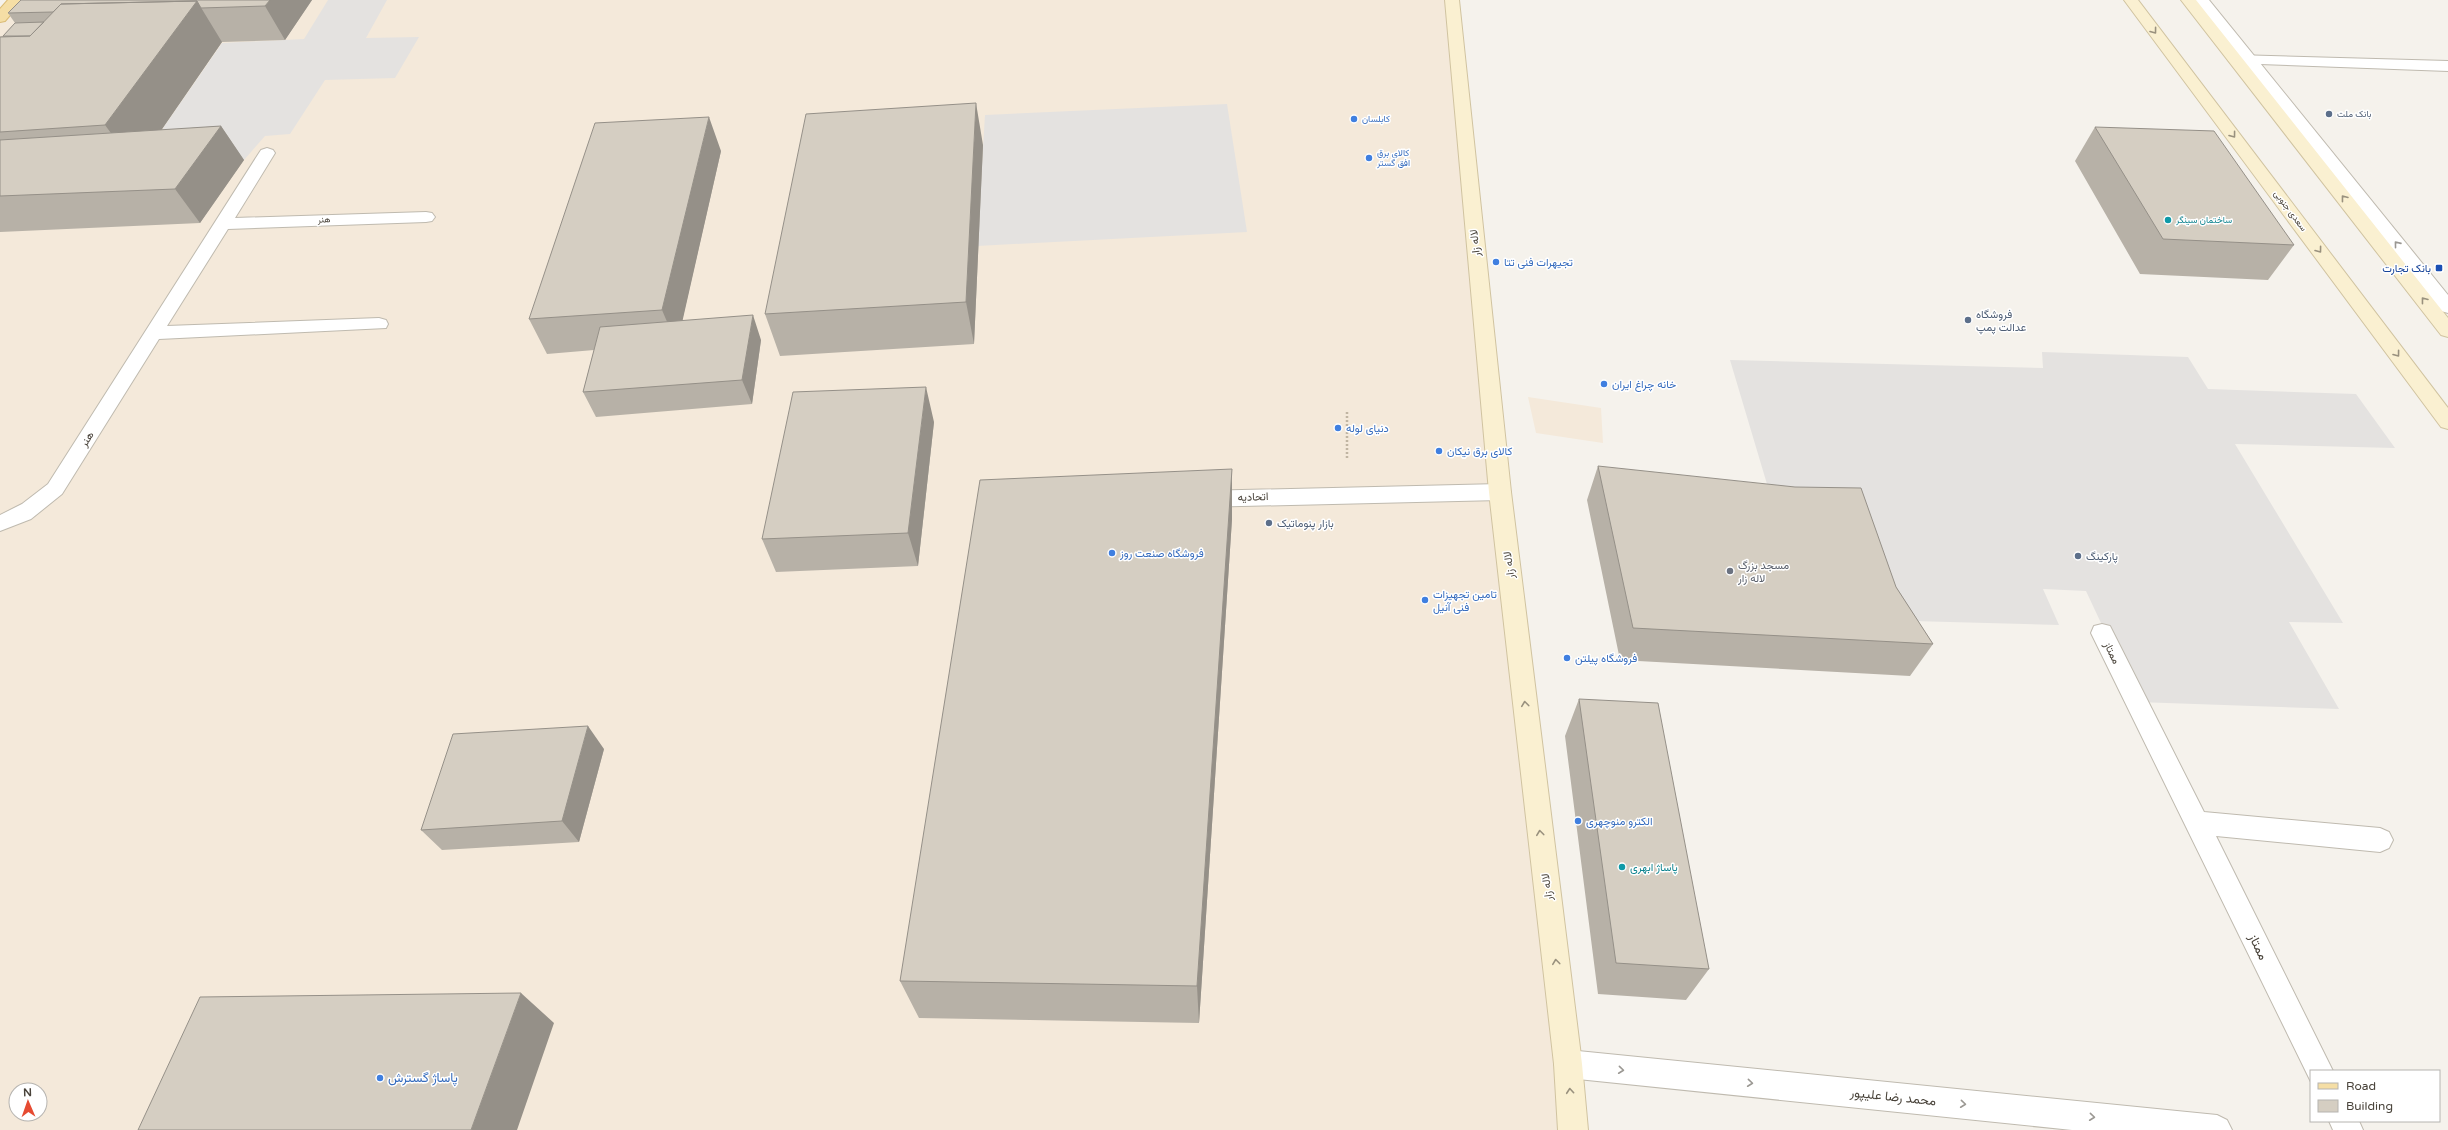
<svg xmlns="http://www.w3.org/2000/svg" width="2448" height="1130" font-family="'Varela Round',Vazirmatn,sans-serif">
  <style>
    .commercial { fill: #f4e9da; fill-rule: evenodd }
    .parking { fill: #e4e2e0 }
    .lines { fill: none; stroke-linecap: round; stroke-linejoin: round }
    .service-casing { stroke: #bfbaaf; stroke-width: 2 }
    .minor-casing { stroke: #bfbaaf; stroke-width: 2 }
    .secondary-casing { stroke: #d0c3a0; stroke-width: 2 }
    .primary-casing { stroke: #dabb75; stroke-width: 2 }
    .path { stroke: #c0b5a2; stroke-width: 2.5; stroke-dasharray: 2 2; stroke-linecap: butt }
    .service { fill: #fff; fill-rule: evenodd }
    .minor { fill: #fff; fill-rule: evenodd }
    .secondary { fill: #faf0d1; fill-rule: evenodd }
    .primary { fill: #f5dea5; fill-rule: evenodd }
    .wall { fill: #b7b1a7 }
    .shaded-wall { fill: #959088 }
    .building { fill: #d5cec2; stroke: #959088 }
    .oneway { stroke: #99917e }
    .oneway2 { stroke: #9b9893 }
    .service-dot { fill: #5c6f8a; stroke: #fff; stroke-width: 1.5 }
    .shop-dot { fill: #3f7fe0; stroke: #fff; stroke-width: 1.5 }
    .culture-dot { fill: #0f9aa8; stroke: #fff; stroke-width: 1.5 }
    .transit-dot { fill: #1a4fb4; stroke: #fff; stroke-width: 1.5 }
    .worship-dot { fill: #6b7280; stroke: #fff; stroke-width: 1.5 }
    .labels { text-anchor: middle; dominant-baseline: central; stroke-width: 3; stroke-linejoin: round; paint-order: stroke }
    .far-service-label { font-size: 9px; fill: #4e5e75; stroke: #fff; text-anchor: start }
    .far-shop-label { font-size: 9px; fill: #366cbe; stroke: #fff; text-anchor: start }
    .far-street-label { font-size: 9px; fill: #49433a; stroke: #fff }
    .far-culture-label { font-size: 9px; fill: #0d838f; stroke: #fff; text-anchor: start }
    .street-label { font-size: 11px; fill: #49433a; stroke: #fff }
    .shop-label { font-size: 11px; fill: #366cbe; stroke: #fff; text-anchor: start }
    .transit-label { font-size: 11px; fill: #164399; stroke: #fff; text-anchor: end }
    .service-label { font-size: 11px; fill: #4e5e75; stroke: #fff; text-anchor: start }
    .worship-label { font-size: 11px; fill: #5b616d; stroke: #fff; text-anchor: start }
    .culture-label { font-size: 11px; fill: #0d838f; stroke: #fff; text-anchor: start }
    .near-street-label { font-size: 13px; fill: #49433a; stroke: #fff }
    .near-shop-label { font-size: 13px; fill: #366cbe; stroke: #fff; text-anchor: start }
  </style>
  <rect width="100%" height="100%" fill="#f5f2ec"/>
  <!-- commercial -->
  <path class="commercial" d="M16,0H1452L1562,1130H0V18ZM16,1090H40V1114H16Z
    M1528,397L1601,408L1603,443L1536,433Z"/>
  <!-- parking -->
  <path class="parking" d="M328,0H387L366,38L419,37L395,78L325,80L290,134L265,136L244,160L136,167L222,43L304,39Z
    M1227,104L1247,232L977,246L985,115Z
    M2042,352L2188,357L2208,389L2356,394L2395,448L2235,444L2343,623L2289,622L2339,709L2138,702L2086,591L2043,589L2059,625L1875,620L1778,521L1730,360L2043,368Z"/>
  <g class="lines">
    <defs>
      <path id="service" d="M2194,0H2209L2448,295V313L2441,311Z"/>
      <path id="minor" d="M2236,55L2448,61V71L2231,63L2228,60Z
        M267,148L273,150L275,153L235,218L426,212L432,213L435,217L432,221L426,222L228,229L167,326L379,318L386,320L388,324L386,328L159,339L62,494L31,519L0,531V515L22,504L48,484L259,153L261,150Z
        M1500,484L1507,486L1511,492L1507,498L1500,500L1201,507L1194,505L1190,499L1194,493L1201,491Z
        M2102,624L2110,626L2204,812L2380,828L2389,832L2393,840L2389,848L2380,852L2216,836L2333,1071H2311V1082L2091,633L2094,626Z
        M1568,1050L2217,1115L2227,1120L2232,1130H2072L1568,1078L1558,1074L1554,1064L1558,1054Z
        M2329,1121H2359L2363,1130H2333Z"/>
      <path id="secondary" d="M1445,0H1459L1511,492L1582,1064L1588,1130H1558L1554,1064L1489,492Z
        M2124,0H2138L2448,408V429L2441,427Z
        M2181,0H2196L2448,318V337L2441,335Z"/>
      <path id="primary" d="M8,0H23L5,21L0,22V9Z"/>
    </defs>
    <!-- service casing -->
    <use href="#service" class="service-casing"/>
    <!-- minor casing -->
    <use href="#minor" class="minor-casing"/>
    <!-- secondary casing -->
    <use href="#secondary" class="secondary-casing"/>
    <!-- primary casing -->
    <use href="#primary" class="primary-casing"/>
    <!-- path -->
    <path class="path" d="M1347,412V458"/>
    <!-- service -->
    <use href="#service" class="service"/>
    <!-- minor -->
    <use href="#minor" class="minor"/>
    <!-- secondary -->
    <use href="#secondary" class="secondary"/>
    <!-- primary -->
    <use href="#primary" class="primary"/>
  </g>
  <!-- wall -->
  <path class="wall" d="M21,0H312L285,40L222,42L161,130L221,126L244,160L200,223L0,232V37L3,36L15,23L8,13Z
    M2095,127L2294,245L2268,280L2140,274L2075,161Z
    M983,145L974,344L780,356L765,314Z
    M721,151L682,321L761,340L752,404L596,417L583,392L594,350L547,354L529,319Z
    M934,422L918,566L776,572L762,539Z
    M1598,466L1896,587L1933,644L1910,676L1620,660L1587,500Z
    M1232,469V519L1199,1023L919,1018L900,981Z
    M1579,699L1709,969L1686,1000L1598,994L1565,736Z
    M604,749L579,842L442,850L421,830Z"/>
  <!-- shaded-wall -->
  <path class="shaded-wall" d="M270,0H312L285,40L265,6Z
    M197,1L222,42L136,167L105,125Z
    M976,103L983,145L974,344L966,302Z
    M709,117L721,151L677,345L662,310Z
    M221,126L244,160L200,223L175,189Z
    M753,315L761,340L752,404L742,380Z
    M926,387L934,422L918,566L908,533Z
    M1232,469V519L1199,1023L1197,986Z
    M588,726L604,749L579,842L562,821Z
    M521,993L554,1023L517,1130H471Z"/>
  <!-- building -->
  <path class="building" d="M21,0H270L265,6L201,8L197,1L61,4L53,12L8,13Z
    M197,1L105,125L0,132V37L30,36L61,4Z
    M44,22L30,36H3L15,23Z
    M976,103L966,302L765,314L806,114Z
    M709,117L662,310L529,319L595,123Z
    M221,126L175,189L0,196V140Z
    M2095,127L2214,131L2294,245L2163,239Z
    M753,315L742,380L583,392L600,327Z
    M926,387L908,533L762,539L793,392Z
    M1598,466L1795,487L1861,488L1896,587L1933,644L1633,628Z
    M1232,469L1197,986L900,981L980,480Z
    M1579,699L1658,703L1709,969L1616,963Z
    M588,726L562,821L421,830L453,734Z
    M521,993L471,1130H138L200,997Z"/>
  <!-- one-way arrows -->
  <defs><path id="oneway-chevron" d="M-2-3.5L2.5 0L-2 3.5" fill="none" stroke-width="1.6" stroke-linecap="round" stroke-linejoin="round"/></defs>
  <g class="oneway">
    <use href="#oneway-chevron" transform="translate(2154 31) rotate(53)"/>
    <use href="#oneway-chevron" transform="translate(2233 135) rotate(53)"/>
    <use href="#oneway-chevron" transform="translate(2344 198) rotate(-128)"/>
    <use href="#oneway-chevron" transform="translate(2319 250) rotate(53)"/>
    <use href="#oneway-chevron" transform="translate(2424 300) rotate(-128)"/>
    <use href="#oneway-chevron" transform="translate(2397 354) rotate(53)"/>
    <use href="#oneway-chevron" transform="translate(1525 704) rotate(-97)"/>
    <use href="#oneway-chevron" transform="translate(1540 833) rotate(-97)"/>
    <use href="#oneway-chevron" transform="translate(1556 962) rotate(-97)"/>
    <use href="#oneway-chevron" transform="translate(1570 1091) rotate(-95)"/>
  </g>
  <g class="oneway2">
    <use href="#oneway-chevron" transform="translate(2397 244) rotate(-129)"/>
    <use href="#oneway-chevron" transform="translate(1621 1070) rotate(6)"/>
    <use href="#oneway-chevron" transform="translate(1750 1083) rotate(6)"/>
    <use href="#oneway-chevron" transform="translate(1963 1104) rotate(6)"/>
    <use href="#oneway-chevron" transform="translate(2092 1117) rotate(6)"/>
  </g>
  <!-- markers -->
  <g class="service-dot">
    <circle cx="2329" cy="114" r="4"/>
    <circle cx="1968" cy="320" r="4"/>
    <circle cx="1269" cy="523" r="4"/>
    <circle cx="2078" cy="556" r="4"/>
  </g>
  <g class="shop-dot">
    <circle cx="1354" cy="119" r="4"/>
    <circle cx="1369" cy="158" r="4"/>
    <circle cx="1496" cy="262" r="4"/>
    <circle cx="1604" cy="384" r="4"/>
    <circle cx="1338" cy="428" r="4"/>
    <circle cx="1439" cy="451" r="4"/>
    <circle cx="1112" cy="553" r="4"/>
    <circle cx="1425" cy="600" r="4"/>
    <circle cx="1567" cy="658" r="4"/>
    <circle cx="1578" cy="821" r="4"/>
    <circle cx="380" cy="1078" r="4"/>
  </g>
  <g class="culture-dot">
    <circle cx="2168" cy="220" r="4"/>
    <circle cx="1622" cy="867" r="4"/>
  </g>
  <rect class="transit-dot" x="2435" y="264" width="8" height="8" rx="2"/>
  <circle class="worship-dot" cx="1730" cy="571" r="4"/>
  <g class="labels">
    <!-- far-service labels -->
    <g class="far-service-label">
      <text x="2337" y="114">بانک ملت</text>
    </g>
    <!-- far-shop labels -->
    <g class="far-shop-label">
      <text x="1362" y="119">کابلسان</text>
      <text x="1377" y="153">کالای برق<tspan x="1377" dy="10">افق گستر</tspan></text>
    </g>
    <!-- far-street labels -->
    <g class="far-street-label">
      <text transform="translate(2290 211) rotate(53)">سعدی جنوبی</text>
      <text transform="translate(324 220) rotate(-2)">هنر</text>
    </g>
    <!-- far-culture labels -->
    <g class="far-culture-label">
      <text x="2176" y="220">ساختمان سینگر</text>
    </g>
    <!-- street labels -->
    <g class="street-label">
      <text transform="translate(1475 243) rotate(-96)">لاله زار</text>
      <text transform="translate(87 439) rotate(-57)">هنر</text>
      <text transform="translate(1253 497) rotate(-2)">اتحادیه</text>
      <text transform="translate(1509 565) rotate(-97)">لاله زار</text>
      <text transform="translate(2112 653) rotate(64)">ممتاز</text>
      <text transform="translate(1547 887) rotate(-97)">لاله زار</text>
    </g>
    <!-- shop labels -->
    <g class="shop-label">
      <text x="1504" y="262">تجیهرات فنی تتا</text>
      <text x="1612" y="384">خانه چراغ ایران</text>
      <text x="1346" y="428">دنیای لوله</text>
      <text x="1447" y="451">کالای برق نیکان</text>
      <text x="1120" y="553">فروشگاه صنعت روز</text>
      <text x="1433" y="594">تامین تجهیزات<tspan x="1433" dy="13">فنی آنیل</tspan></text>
      <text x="1575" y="658">فروشگاه پیلتن</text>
      <text x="1586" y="821">الکترو منوچهری</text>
    </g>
    <!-- transit labels -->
    <g class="transit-label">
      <text x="2431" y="268">بانک تجارت</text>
    </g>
    <!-- service labels -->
    <g class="service-label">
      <text x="1976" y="314">فروشگاه<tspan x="1976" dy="13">عدالت پمپ</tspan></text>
      <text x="1277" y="523">بازار پنوماتیک</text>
      <text x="2086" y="556">پارکینگ</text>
    </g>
    <!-- worship labels -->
    <g class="worship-label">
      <text x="1738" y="565">مسجد بزرگ<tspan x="1738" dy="13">لاله زار</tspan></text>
    </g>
    <!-- culture labels -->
    <g class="culture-label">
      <text x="1630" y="867">پاساژ ابهری</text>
    </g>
    <!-- near-street labels -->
    <g class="near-street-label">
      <text transform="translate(2258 947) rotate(64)">ممتاز</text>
      <text transform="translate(1893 1097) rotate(6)">محمد رضا علیپور</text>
    </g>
    <!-- near-shop labels -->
    <g class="near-shop-label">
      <text x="388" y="1078">پاساژ گسترش</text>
    </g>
  </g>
  <!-- legend -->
  <rect x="2310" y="1070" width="130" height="52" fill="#ffffff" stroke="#b6b4b0"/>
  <rect x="2318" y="1083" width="20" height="6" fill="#f5dea5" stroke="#b6b4b0"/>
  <text x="2346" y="1090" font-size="12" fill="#49433a">Road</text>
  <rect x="2318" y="1100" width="20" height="12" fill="#d5cec2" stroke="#b6b4b0"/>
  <text x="2346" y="1110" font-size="12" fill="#49433a">Building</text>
  <!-- north arrow -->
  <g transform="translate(28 1102) rotate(358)"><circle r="19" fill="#ffffff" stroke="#b6b4b0"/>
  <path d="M0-3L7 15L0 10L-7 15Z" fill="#e64b32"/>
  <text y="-6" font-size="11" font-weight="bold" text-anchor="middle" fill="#49433a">N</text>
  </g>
</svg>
